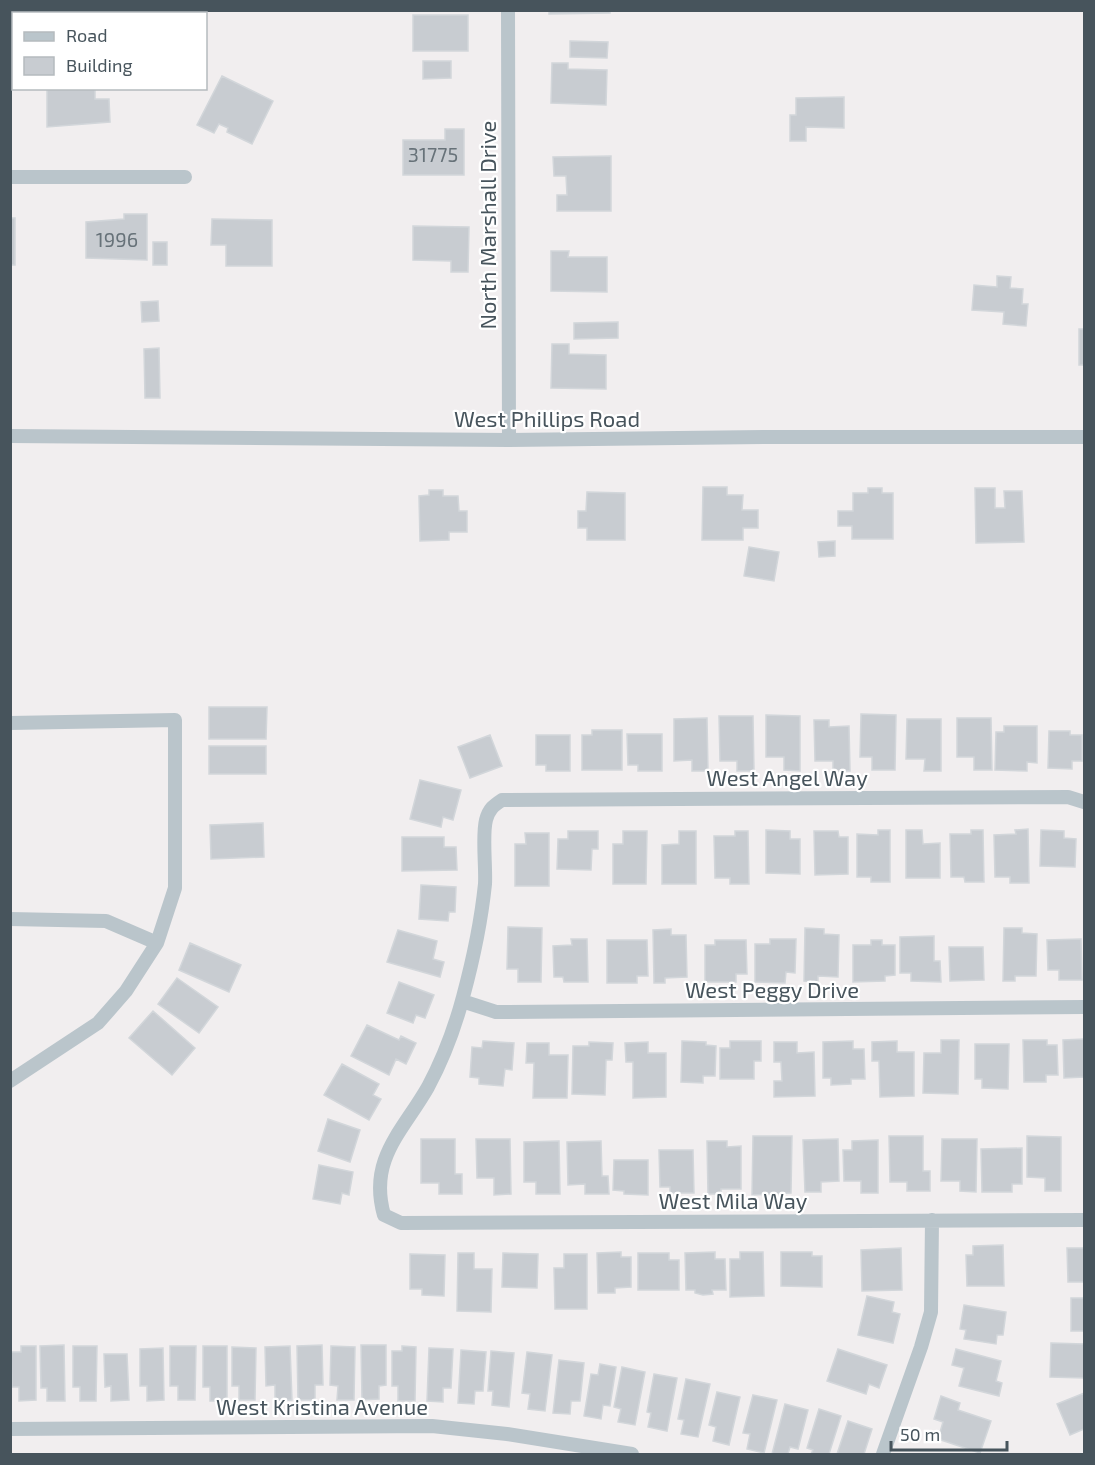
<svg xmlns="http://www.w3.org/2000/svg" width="1095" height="1465" font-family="'Exo 2',sans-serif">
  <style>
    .building { fill: #c8ccd1; stroke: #d2d6da; stroke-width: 1.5 }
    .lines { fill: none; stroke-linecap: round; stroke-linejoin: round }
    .street { stroke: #bac5cb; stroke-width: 14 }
    .labels { text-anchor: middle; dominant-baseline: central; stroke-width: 4.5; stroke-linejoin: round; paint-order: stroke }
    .number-label { font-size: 20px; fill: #677279 }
    .street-label { font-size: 22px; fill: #47545c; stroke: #fff }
  </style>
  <rect width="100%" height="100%" fill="#f1eeef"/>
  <!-- building -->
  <path class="building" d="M66,10H134V14H66Z
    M549,10H610V13L549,14Z
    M413,15H468V51H413Z
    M570,41L608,42L607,58L570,57Z
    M423,61H451V78L423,79Z
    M552,63H568V69L607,70L606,105L551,103Z
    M222,76L273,101L252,144L227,132L228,128L219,124L214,133L197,125Z
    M47,88H95V99H109L110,122L47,127Z
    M844,97V128L806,127V141H790V115H796V98Z
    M445,129H464V175H403V140H445Z
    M611,156V211H557V195H567L566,176H554L553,157Z
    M124,214H147V260L86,258V222L124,219Z
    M10,218H15V265H10Z
    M212,219L272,220V266H226V245H211Z
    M413,226L469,227L468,272H451V261L413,260Z
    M153,242H167V265H153Z
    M551,251H569L568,257H607V292L551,291Z
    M997,276L1011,277L1010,288L1023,289L1022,304H1028L1026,326L1003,324L1004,312L972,310L974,285L997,287Z
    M158,301L159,321L142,322L141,302Z
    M618,322V338L574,339V323Z
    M1079,329H1084V365H1079Z
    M552,344H569V354L606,355V389L551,388Z
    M159,348L160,398H145L144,349Z
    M703,487H727V495H743L742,510H758V528H743V540H702Z
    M868,488H882V493H893V539H852V526H838V511H853V493H868Z
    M975,488H995V508H1005L1004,491H1022L1024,542L976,543Z
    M429,490H443V496H458L459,511H467V532H449V540L420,541L419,496L429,495Z
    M587,492L625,493V540H587V528H578V511H586Z
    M835,541V556L819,557L818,542Z
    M749,547L779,552L774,581L744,576Z
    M209,707H267L266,739H209Z
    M861,714L896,715L895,770H872V757H860Z
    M766,715L800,716V771L784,770V757H766Z
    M719,716H753L754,771H737V761H720Z
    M707,718L708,771H692V760L674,761V719Z
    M957,718H991L992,770H974V757H957Z
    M907,719H941V771H924L925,759H906Z
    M814,720H829V727L849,726L850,771H833V761H815Z
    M1004,726H1037V763L1027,762V771L995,770L996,732H1004Z
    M592,730H622V770H582V735H592Z
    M1049,731H1070V735H1082V761H1072V769L1048,768Z
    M627,734H662V771H638V765H628Z
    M490,735L502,766L470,778L458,747Z
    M536,735H570V771H546V765H536Z
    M209,746H266V774H209Z
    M420,780L461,790L453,820L443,817L441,827L410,819Z
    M263,823L264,857L211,859L210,825Z
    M1028,829L1029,883H1010V877H995L994,835L1016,834L1015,830Z
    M766,830L790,831V839H800V874L766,873Z
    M878,830H890V882H871V877H857V834L878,835Z
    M906,830H922L923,844L940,843V878H906Z
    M971,830H983L984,882H965L964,877H951L950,834H971Z
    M1041,830L1064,831V838L1076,839L1075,867L1040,866Z
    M568,831H598V849H592L591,870L557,869L558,839H568Z
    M623,831H647L646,884H613V844H623Z
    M679,831H696V884H662V845L679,844Z
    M735,831H748L749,884H730V878H715L714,836H735Z
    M814,831H838L839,837H848V874L815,875Z
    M525,833H549V886H515V844H526Z
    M402,837H444V847H456L457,870L402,871Z
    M421,885L456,887L455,912H449L448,921L419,919Z
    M508,927L542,928L541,982H518V969H507Z
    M805,928L824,929V934L839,935L838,977L818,976V982L804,981Z
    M1004,928H1022V933L1037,934L1036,976H1015V981H1003Z
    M671,929V935H686L687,977L665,978V983H654L653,930Z
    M398,930L437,941L433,959L444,962L440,977L387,962Z
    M934,936V961H940L941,982L911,981V973H900V937Z
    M571,939H587L588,982H564L563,977H554L553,946L572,945Z
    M770,939H796L795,973L786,972L785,983L755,982V944H770Z
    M1081,939L1082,980H1059V970H1048L1047,940Z
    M607,940H647L648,976H637V983H607Z
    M715,940H746L747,974H736V982H705V945H715Z
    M871,940H882V945H895V975L885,976V981L853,982V945H871Z
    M190,943L241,965L229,992L179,970Z
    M949,947H983L984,980L950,981Z
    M177,978L218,1007L199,1033L158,1004Z
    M399,982L434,995L425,1018L416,1015L413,1023L387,1013Z
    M153,1011L195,1048L172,1075L129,1038Z
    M367,1025L399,1040L401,1036L416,1043L406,1064L396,1059L389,1075L351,1056Z
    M1084,1039V1077L1064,1078L1063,1040Z
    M941,1040H959L958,1094L923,1093L924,1053H941Z
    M1023,1040H1047V1045H1057L1058,1075H1046V1082H1024Z
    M483,1041L514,1043L512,1070L505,1069L503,1086L479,1084V1078L470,1077L472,1047L482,1048Z
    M682,1041L706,1042V1045L716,1046L715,1076H703V1083L681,1082Z
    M730,1041H761V1061H754V1079H720V1048H730Z
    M853,1041V1049H864L865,1079H851V1084L831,1085V1078H823V1042Z
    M897,1041V1052H914V1096L880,1097L879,1061H872V1042Z
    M589,1042L613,1043L612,1060H606L605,1095L572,1094L573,1046H589Z
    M648,1042V1053H666V1097L633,1098V1062H626L625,1043Z
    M774,1042H797V1053L814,1052L815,1096L774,1097V1081H782L781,1062H774Z
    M527,1043H549V1055H568L567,1098H533L534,1063H526Z
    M975,1044H1009L1008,1089L982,1088V1079H975Z
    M342,1064L379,1084L373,1095L381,1099L369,1120L324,1095Z
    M328,1119L360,1130L350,1162L318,1151Z
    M753,1136H792L791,1193L752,1195Z
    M889,1136H923V1171H930V1191H907V1182H890Z
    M1027,1136L1061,1137V1191H1045V1178L1027,1177Z
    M421,1139H455V1174H462V1194H439V1183H421Z
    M476,1139H510L511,1194L494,1195V1178H477Z
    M838,1139L839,1181L821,1182V1192H805L803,1140Z
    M942,1139H977L976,1192L960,1191V1181H941Z
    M878,1140V1193H861V1181H844L843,1150H852V1141Z
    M559,1141L560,1194H536V1182H524V1142Z
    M601,1141L602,1176H608L609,1194H585V1184L568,1185L567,1142Z
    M707,1141H727V1147L741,1146V1189H721V1194H708Z
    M1022,1148V1184H1012V1192H982L981,1149Z
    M659,1150H693L694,1193H670V1187H660Z
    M614,1160H648V1195L624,1194V1191L613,1190Z
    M319,1165L353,1172L349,1195L342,1193L340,1204L313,1199Z
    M1003,1245L1004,1286H967L966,1255H973V1246Z
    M901,1248L902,1290L862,1291L861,1250Z
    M1067,1248H1084V1282H1068Z
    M621,1252V1257H631V1287L615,1288V1293H598L597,1253Z
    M715,1252V1259H725L726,1290H712L713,1294L703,1295L695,1293V1290H686L685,1253Z
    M740,1252H763L764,1296L730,1297V1259H740Z
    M781,1252H812V1256H822V1287L781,1286Z
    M458,1253H474V1269H492L491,1312L457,1311Z
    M503,1253L538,1254L537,1288L502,1287Z
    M638,1253H669V1260H679V1290H638Z
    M410,1254L445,1255L444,1296L422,1295V1289H410Z
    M564,1254H587V1309H555L554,1268H564Z
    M867,1296L894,1302L892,1312L900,1314L893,1343L858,1335Z
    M1071,1298H1084V1331H1071Z
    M964,1305L1006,1312L1003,1335H997L996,1344L964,1339L966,1330L960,1329Z
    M1051,1343L1084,1344V1378L1050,1377Z
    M64,1345L65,1401H47V1388H41L40,1346Z
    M322,1345L323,1385H315V1400H298L297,1346Z
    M361,1345H386V1385L379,1386V1399L362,1400Z
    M21,1346H36V1400L19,1401V1387H12L11,1352H21Z
    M73,1346H97L96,1401H80V1387H73Z
    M170,1346H196L195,1400H178V1386H170Z
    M203,1346H227V1401H210V1387H203Z
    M290,1346L292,1400L275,1401V1385L266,1386L265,1347Z
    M331,1346L355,1347L354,1400H337L338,1386L330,1385Z
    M402,1346L416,1347L415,1401H398V1386H392V1351H402Z
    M232,1347L256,1348L255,1400H239V1386H232Z
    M163,1348L164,1400L147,1401V1386H140V1349Z
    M429,1348L453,1349L451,1388H443V1402L427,1401Z
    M838,1349L887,1365L879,1388L869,1384L866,1394L827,1381Z
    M956,1349L1001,1361L996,1381L1002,1383L999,1396L959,1386L964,1368L952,1365Z
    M461,1350L486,1352L483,1391H475L474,1404L458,1403Z
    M491,1351L514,1353L509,1407L492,1405L493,1391H488Z
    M527,1352L552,1355L545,1411L528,1409L530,1394L522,1393Z
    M104,1354H127L129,1400L111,1401V1386L105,1387Z
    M559,1360L584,1363L580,1401H571L570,1414L553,1413Z
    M600,1364L616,1367L610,1406L603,1405L601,1419L584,1416L591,1374L598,1375Z
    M622,1367L645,1372L635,1425L618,1422L621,1409L614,1407Z
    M654,1374L677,1378L667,1431L648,1427L651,1413L647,1412Z
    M686,1379L710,1384L698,1437L681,1434L684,1420L678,1419Z
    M717,1392L740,1397L729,1445L713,1441L716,1427L709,1425Z
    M1084,1393V1429L1070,1435L1057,1404Z
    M753,1395L777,1400L764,1453L747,1449L750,1434L743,1433Z
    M941,1396L960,1403L958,1410L991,1421L980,1453L938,1439L943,1422L934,1419Z
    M785,1404L808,1410L798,1449L790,1447L788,1454H772Z
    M819,1409L841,1416L829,1454H811L813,1450L807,1448Z
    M848,1421L872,1429L864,1454H837Z"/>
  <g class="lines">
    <!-- street -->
    <path class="street" d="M508,10L509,440
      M10,177H185
      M10,436L509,440L763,437H1084
      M10,723L175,720V888L157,943L126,991L98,1023L10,1081
      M1084,802L1068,797L502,800C493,806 489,809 486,820C482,835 486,867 485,884C481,923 473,960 463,997C455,1027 443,1059 428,1087C403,1131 368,1159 384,1215L401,1223L1084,1220
      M10,919L106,921L157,943
      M462,1001L496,1012L1084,1007
      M10,1429L432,1426L507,1434L632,1454
      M883,1454L921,1347L931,1312L932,1220"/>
  </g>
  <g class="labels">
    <!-- number labels -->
    <g class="number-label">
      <text x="433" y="154">31775</text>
      <text x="117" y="239">1996</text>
    </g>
    <!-- street labels -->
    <g class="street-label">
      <text transform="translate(487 225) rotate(-90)">North Marshall Drive</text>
      <text x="547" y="418">West Phillips Road</text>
      <text x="787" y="777">West Angel Way</text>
      <text x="772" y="989">West Peggy Drive</text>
      <text x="733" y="1200">West Mila Way</text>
      <text x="322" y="1406">West Kristina Avenue</text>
    </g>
  </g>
  <!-- border -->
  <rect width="1095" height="1465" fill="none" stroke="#47545c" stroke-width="24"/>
  <!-- legend -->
  <rect x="12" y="12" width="195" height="78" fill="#ffffff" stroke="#b5bbbe" stroke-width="1.5"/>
  <rect x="24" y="32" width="30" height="9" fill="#bac5cb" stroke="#b5bbbe" stroke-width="1.5"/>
  <text x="66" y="42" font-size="18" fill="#47545c">Road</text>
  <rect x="24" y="57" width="30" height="18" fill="#c8ccd1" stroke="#b5bbbe" stroke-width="1.5"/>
  <text x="66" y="72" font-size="18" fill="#47545c">Building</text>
  <!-- scale -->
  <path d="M891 1441v9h116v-9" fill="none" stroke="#47545c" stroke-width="3"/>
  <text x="900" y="1441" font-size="18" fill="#47545c" stroke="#ffffff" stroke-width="4.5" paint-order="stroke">50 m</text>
</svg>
